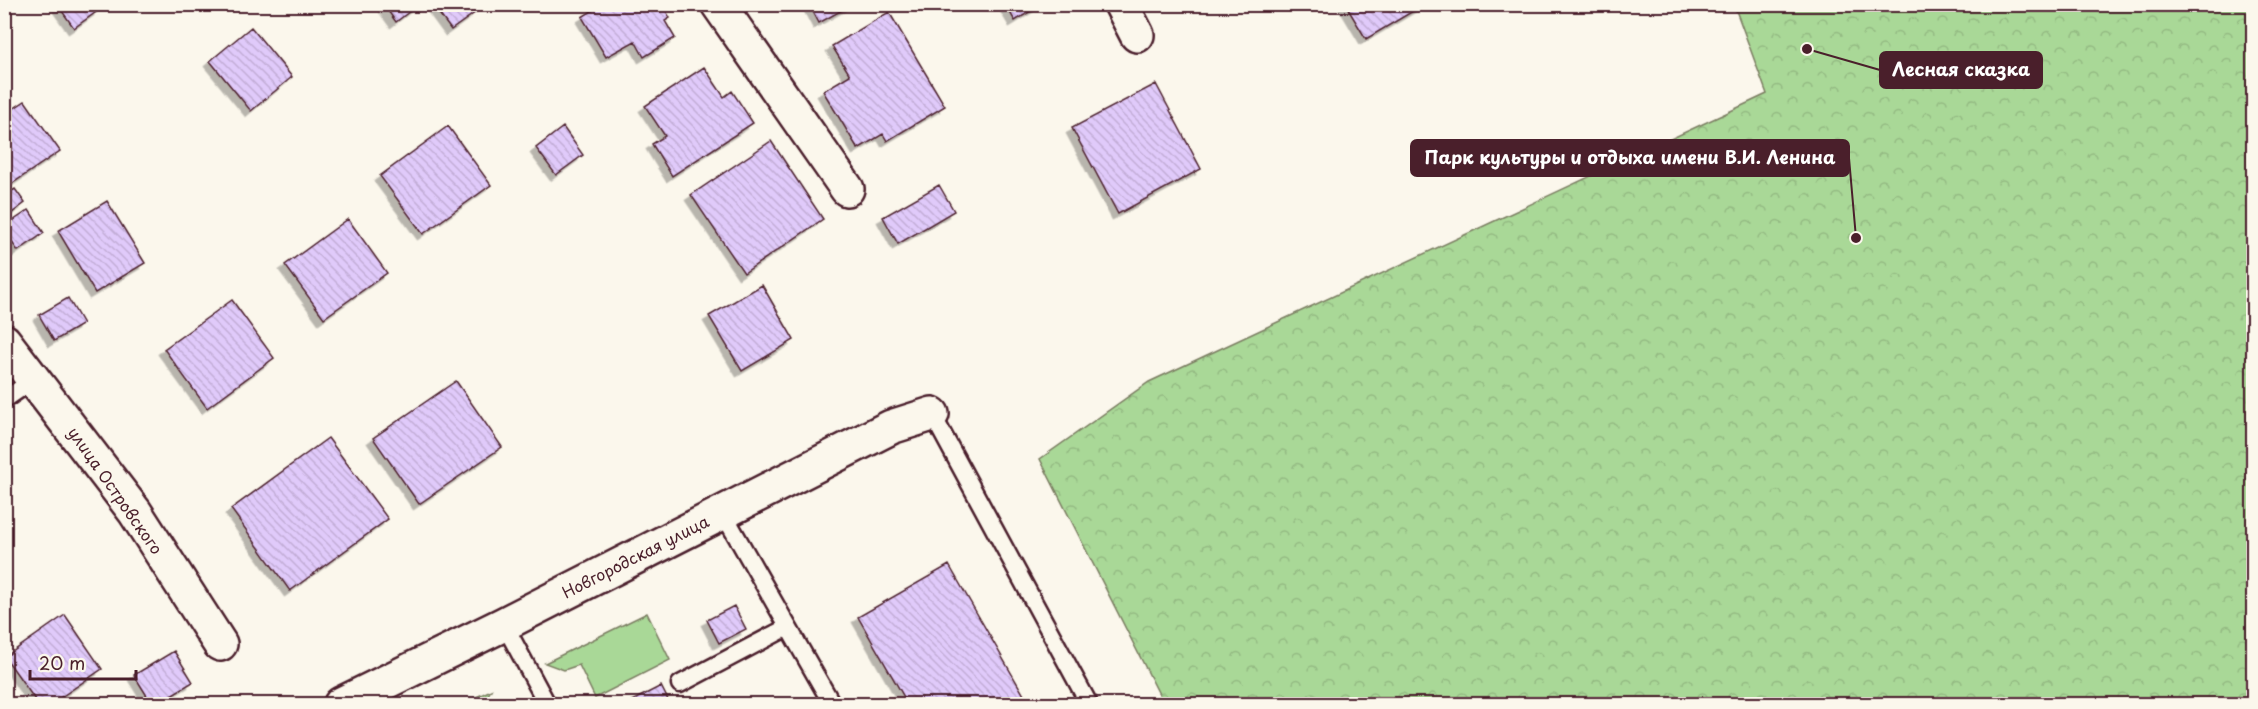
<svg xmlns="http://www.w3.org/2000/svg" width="2258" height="709" font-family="'Playpen Sans',sans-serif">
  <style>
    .grass { fill: #a9d897; stroke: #7a7c61; stroke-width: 1.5 }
    .forest { fill: url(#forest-crowns); stroke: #7a7c61; stroke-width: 1.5 }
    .building { fill: url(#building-back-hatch); stroke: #4a1f2b; stroke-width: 1.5; filter: url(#shadow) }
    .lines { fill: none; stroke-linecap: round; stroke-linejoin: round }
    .service-casing { stroke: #4a1f2b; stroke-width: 21 }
    .minor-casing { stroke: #4a1f2b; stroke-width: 38 }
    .service { stroke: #fbf7ec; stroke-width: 16 }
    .minor { stroke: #fbf7ec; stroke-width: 33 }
    .labels { text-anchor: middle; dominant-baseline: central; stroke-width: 4.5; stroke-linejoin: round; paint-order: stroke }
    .street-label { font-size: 16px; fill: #4a1f2b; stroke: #fbf7ec }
    .leader { fill: none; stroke: #4a1f2b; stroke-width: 2 }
    .callout-dot { fill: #4a1f2b; stroke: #fbf7ec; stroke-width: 2 }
    .callout { fill: #4a1f2b; stroke: #4a1f2b; stroke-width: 2 }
    .callout-label { font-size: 18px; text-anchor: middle; font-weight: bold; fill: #fff }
  </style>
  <defs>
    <pattern id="forest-crowns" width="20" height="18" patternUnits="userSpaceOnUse" patternTransform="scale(1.5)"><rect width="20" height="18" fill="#a9d897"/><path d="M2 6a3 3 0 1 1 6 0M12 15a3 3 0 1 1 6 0" fill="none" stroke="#93b982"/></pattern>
    <pattern id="building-back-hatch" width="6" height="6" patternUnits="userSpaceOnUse" patternTransform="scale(1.5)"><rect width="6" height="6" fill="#e0cafa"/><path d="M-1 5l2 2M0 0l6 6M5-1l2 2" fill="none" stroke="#c2add6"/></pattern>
    <filter id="shadow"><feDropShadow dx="-5.5" dy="5.5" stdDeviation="0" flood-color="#0004"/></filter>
  </defs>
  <rect width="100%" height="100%" fill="#fbf7ec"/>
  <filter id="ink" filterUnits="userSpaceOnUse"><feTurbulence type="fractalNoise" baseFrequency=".0167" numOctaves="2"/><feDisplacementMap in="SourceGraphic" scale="12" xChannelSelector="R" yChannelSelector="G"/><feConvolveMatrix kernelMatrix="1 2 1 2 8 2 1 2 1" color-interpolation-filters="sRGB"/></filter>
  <g filter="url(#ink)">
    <!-- grass -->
    <path class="grass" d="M647,613L670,660L595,698L579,665L564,670L545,663Z
      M491,690L483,704H462Z"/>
    <!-- forest -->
    <path class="forest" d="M1734,5H2253V704H1164L1040,459L1149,382L1767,94Z"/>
    <!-- building -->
    <path class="building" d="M57,4H95L99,10L74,28Z
      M383,4H419L396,22Z
      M432,4H471L476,12L451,30Z
      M603,4H662L670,18L665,21L675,38L644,57L635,41L606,57L582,17Z
      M809,4H853L819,23Z
      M1005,4H1042L1015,21Z
      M1345,4H1425L1366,39Z
      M889,12L945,106L887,141L883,134L858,149L823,91L850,75L832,46Z
      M251,27L292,77L251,111L210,61Z
      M704,67L724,97L732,91L753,123L672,176L652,144L665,136L645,106Z
      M1156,84L1201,169L1118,214L1072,128Z
      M25,101L60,151L4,189V115Z
      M448,126L491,185L423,234L380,176Z
      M563,127L583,155L556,175L536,148Z
      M771,141L823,219L744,273L691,195Z
      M939,185L954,211L898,244L883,217Z
      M15,189L25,203L4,219V196Z
      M107,201L145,263L95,293L58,231Z
      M29,210L44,233L18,251L4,231V227Z
      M348,219L387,273L324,318L285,265Z
      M762,285L794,340L742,371L709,316Z
      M68,298L83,324L54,341L39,315Z
      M232,300L274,358L207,408L164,349Z
      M456,381L502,447L419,504L373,438Z
      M328,438L388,519L290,591L231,509Z
      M949,565L1029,704H908L858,617Z
      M4,595L12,609L4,613Z
      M734,606L746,629L719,643L707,620Z
      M65,615L102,669L51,704H38L5,657Z
      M174,651L193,682L156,704H152L134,675Z
      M661,686L670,704H626Z"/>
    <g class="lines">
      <defs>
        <path id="service" d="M4,400L33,380
          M932,414L1089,704
          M722,511L832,704
          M504,624L547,704
          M680,684L788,627"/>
        <path id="minor" d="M718,4L847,189
          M1121,4L1137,35
          M4,341L135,512L220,644
          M341,704L504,624L891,427L932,414"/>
      </defs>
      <!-- service casing -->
      <use href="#service" class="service-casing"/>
      <!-- minor casing -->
      <use href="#minor" class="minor-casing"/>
      <!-- service -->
      <use href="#service" class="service"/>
      <!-- minor -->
      <use href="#minor" class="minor"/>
    </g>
  </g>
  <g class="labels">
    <!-- street labels -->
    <g class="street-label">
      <text transform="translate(116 490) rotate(55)">улица Островского</text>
      <text transform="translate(635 556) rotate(-27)">Новгородская улица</text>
    </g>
  </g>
  <!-- callouts -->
  <path class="leader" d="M1807 49L1880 70M1856 238L1849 158"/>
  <g class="callout-dot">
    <circle cx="1807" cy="49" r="6"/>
    <circle cx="1856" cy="238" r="6"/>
  </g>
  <g class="callout">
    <rect x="1880" y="52" width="162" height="36" rx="6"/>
    <rect x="1411" y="140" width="438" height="36" rx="6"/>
  </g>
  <g class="callout-label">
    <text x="1961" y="76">Лесная сказка</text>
    <text x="1630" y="164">Парк культуры и отдыха имени В.И. Ленина</text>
  </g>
  <!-- margin -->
  <rect width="2258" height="709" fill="none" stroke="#fbf7ec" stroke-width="24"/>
  <rect x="12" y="12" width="2234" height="685" fill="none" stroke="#4a1f2b" stroke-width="2" filter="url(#ink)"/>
  <!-- scale -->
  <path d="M30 670v9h106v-9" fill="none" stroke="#4a1f2b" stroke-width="3"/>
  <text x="39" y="670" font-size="18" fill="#4a1f2b" stroke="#fbf7ec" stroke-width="4.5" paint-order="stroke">20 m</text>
</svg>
